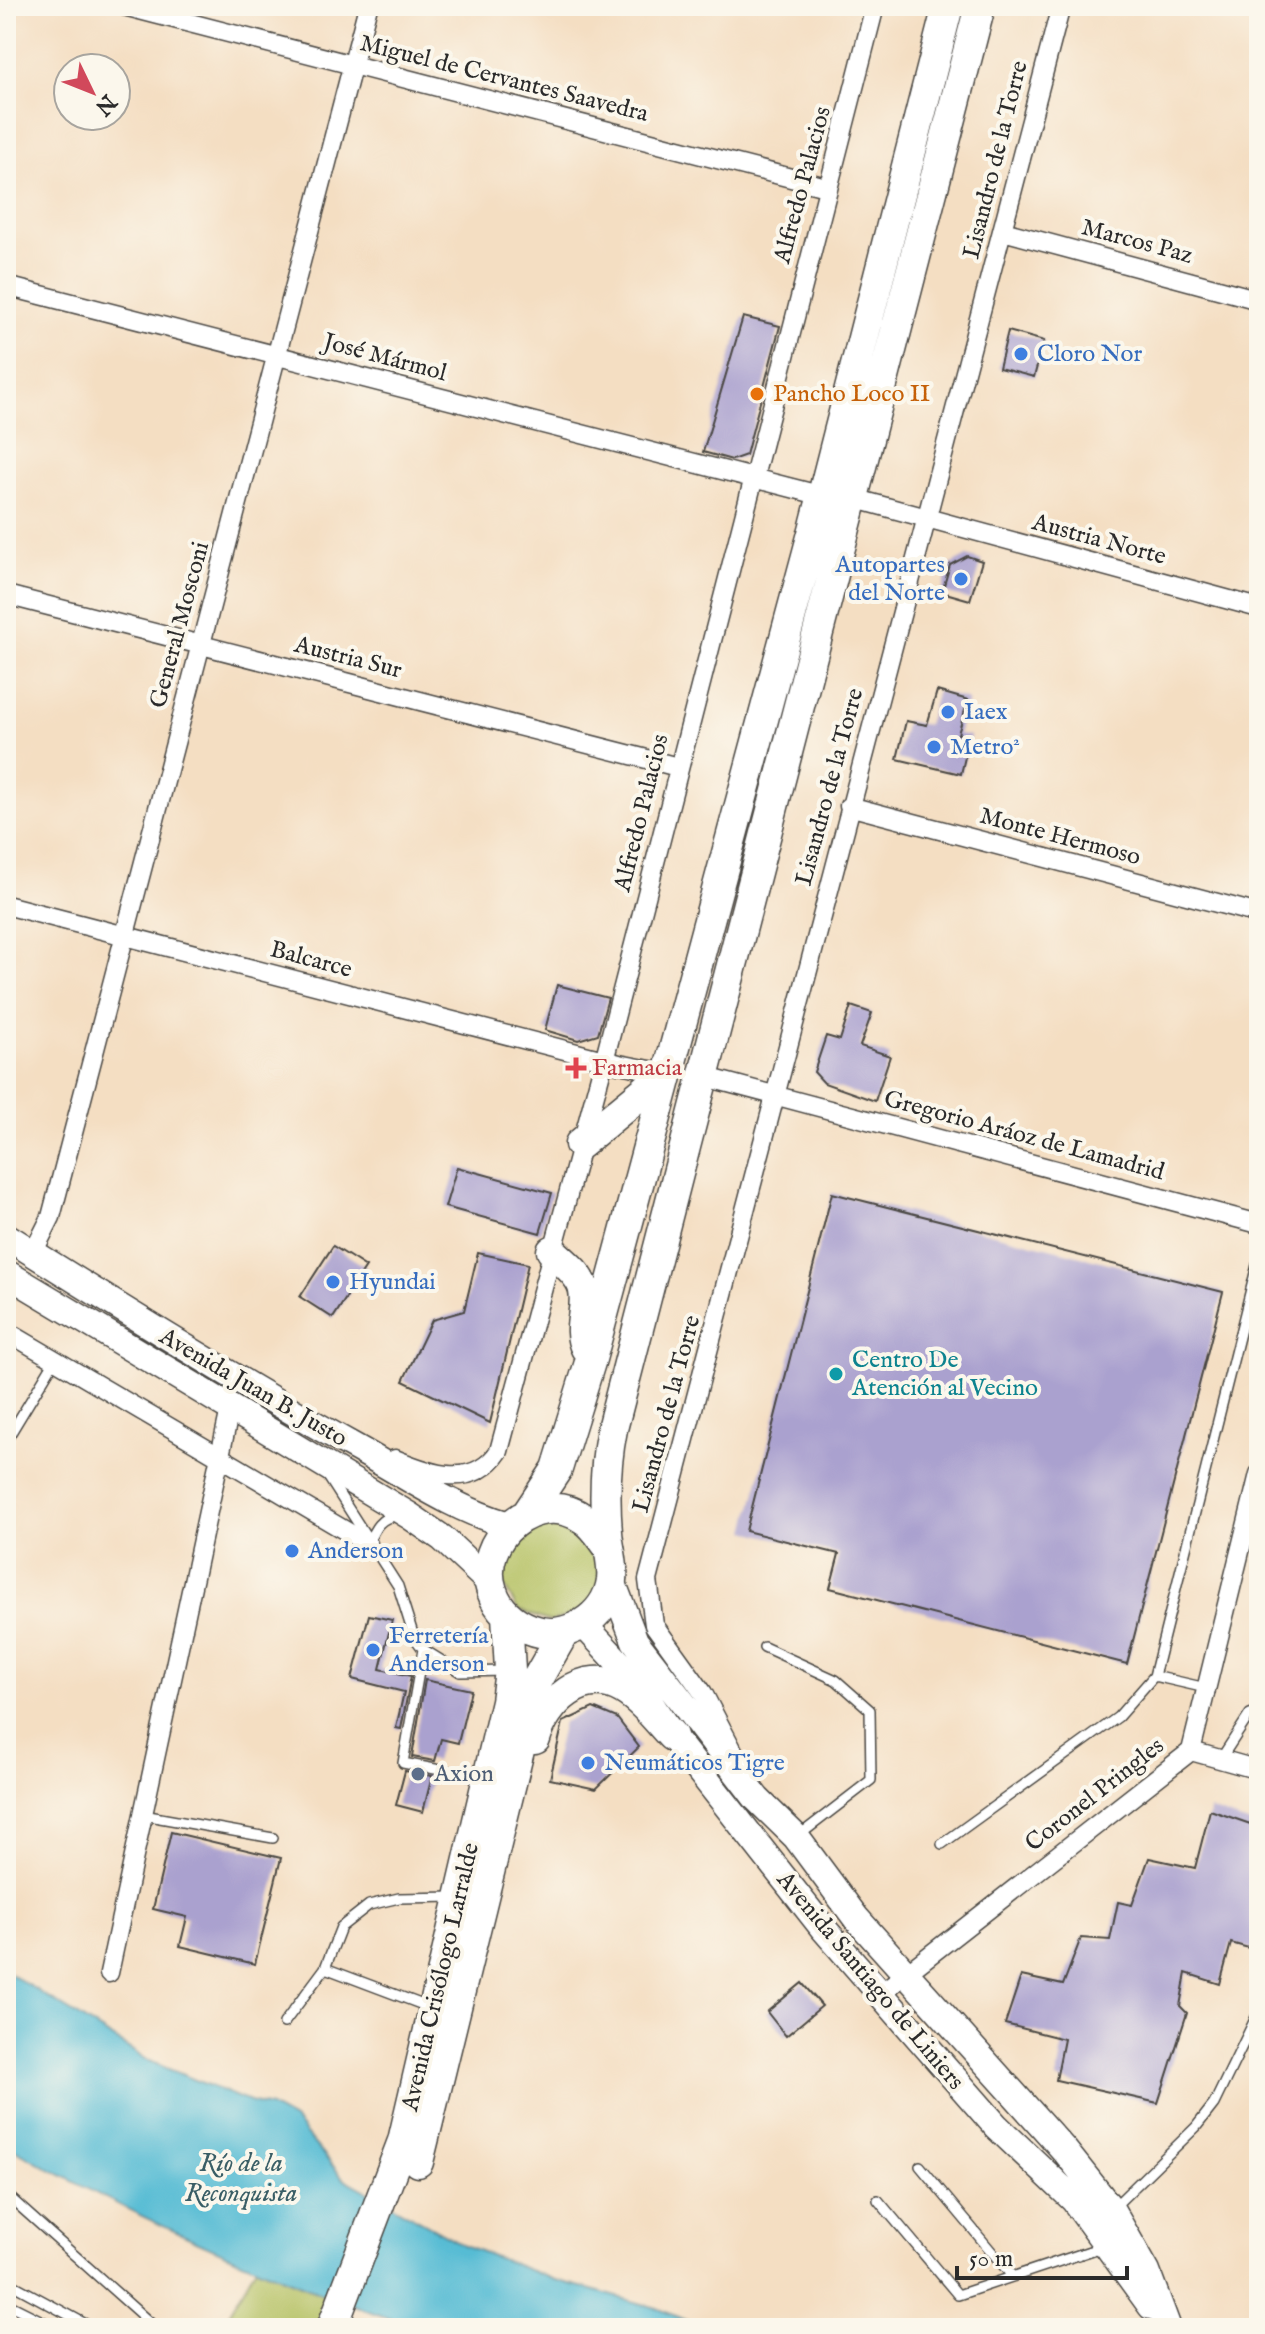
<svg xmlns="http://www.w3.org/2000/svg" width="1265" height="2334" font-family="'IM FELL English',serif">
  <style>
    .green { fill: #b5c163; stroke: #707647; stroke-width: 2 }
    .water { fill: #56bcd4; stroke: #407480; stroke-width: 2 }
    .building { fill: #aaa1cf }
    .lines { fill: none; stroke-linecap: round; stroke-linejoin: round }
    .lane-casing { stroke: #494642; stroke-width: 12 }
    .street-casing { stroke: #494642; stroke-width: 21 }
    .secondary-casing { stroke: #494642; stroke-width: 29 }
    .primary-casing { stroke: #494642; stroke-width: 33 }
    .lane { stroke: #fff; stroke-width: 9 }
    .street { stroke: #fff; stroke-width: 18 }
    .secondary { stroke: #fff; stroke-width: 26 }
    .primary { stroke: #fff; stroke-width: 30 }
    .shop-dot { fill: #3f7fe0; stroke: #fbf7ec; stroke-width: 3 }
    .food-dot { fill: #e8710a; stroke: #fbf7ec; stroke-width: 3 }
    .health-dot { fill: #e0444e; stroke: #fbf7ec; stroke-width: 3 }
    .culture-dot { fill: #0f9aa8; stroke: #fbf7ec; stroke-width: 3 }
    .service-dot { fill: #5c6f8a; stroke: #fbf7ec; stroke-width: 3 }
    .labels { text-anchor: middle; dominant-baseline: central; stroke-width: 8; stroke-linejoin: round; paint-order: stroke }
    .street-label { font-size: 24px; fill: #2b2b2b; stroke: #fbf7ec }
    .shop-label { font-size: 24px; fill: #366cbe; stroke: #fbf7ec; text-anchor: start }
    .food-label { font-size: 24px; fill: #c56008; stroke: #fbf7ec; text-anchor: start }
    .health-label { font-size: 24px; fill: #be3a42; stroke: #fbf7ec; text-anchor: start }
    .culture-label { font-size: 24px; fill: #0d838f; stroke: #fbf7ec; text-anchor: start }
    .service-label { font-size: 24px; fill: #4e5e75; stroke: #fbf7ec; text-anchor: start }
    .water-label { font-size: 26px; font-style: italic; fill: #3a5e66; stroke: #fbf7ec }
  </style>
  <rect width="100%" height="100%" fill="#fbf7ec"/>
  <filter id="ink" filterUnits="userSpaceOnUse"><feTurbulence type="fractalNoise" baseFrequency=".0125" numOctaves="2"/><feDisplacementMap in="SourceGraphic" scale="16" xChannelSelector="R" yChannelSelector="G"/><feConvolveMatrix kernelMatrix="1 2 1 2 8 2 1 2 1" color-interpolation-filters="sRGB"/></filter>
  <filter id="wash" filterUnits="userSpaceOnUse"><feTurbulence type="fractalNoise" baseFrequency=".006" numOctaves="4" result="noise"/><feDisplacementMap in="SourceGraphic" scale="32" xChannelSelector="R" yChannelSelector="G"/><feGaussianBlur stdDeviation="1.8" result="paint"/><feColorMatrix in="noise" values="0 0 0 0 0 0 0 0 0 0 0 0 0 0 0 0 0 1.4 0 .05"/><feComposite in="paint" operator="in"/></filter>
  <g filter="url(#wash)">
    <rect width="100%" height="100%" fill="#f4dec2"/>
    <!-- green -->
    <path class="green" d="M545,1519L591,1536L602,1584L582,1612L550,1622L518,1610L501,1581L505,1548Z
      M256,2267L333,2298L318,2328H221Z"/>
    <!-- water -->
    <path class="water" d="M6,1971L149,2061L249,2102L270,2107L295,2121L343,2178L464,2245L552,2279L657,2308L703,2328H404L393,2320C260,2271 128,2216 6,2144Z"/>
    <g id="blocks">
      <!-- building -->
      <path class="building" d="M743,317L780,326L746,455L732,460L703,452Z
        M1008,331L1044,341L1034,377L999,368Z
        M967,556L982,561L970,600L942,592L950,565Z
        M937,691L968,700L958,734L970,736L961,774L897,759L906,721L927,725Z
        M557,985L608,998L598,1034L578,1040L545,1030Z
        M851,1006L872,1013L860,1046L890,1056L875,1101L824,1083L814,1072L826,1036L840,1040Z
        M457,1167L552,1193L540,1233L445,1207Z
        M832,1193L1223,1292L1127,1664L830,1588L839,1554L746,1531Z
        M333,1246L366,1267L333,1318L300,1297Z
        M478,1253L528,1264L490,1423L403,1381L432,1320L464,1311Z
        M369,1615L392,1620L380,1669L411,1676L401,1729L396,1728L404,1692L352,1679Z
        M425,1680L471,1690L458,1743L441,1739L435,1761L412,1757Z
        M593,1708L617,1718L639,1747L596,1789L550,1779L563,1722Z
        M405,1771L432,1776L423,1812L396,1805Z
        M1210,1810L1259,1827V1951L1231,1943L1220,1984L1186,1973L1180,2006L1187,2013L1158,2103L1056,2080L1064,2039L1005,2024L1021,1976L1063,1985L1081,1938L1110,1940L1118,1902L1132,1905L1149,1858L1195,1868Z
        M171,1832L281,1858L255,1964L180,1946L187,1917L153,1909Z
        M802,1983L822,2006L786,2036L767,2012Z"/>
    </g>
  </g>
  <g filter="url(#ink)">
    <use href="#blocks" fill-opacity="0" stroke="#494642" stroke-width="2"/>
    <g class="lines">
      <defs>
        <path id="lane" d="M6,1441L55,1360
          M327,1475L398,1586L414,1637L423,1649L460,1672L505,1671
          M368,1544C374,1529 380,1516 398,1516
          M764,1647L836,1680L870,1710L871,1780L797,1837
          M423,1649L403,1763L483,1778
          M1154,1676L1206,1688
          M1220,1760L1250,1714L1259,1711
          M143,1815L273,1838
          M942,1844L1118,1717L1154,1676L1257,1265
          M325,1968L431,2008
          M284,2023L325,1968L341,1927L369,1905L399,1898L456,1897
          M920,2166L1012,2276
          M6,2194L156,2328
          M878,2200L958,2295L1102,2247
          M1113,2208L1196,2127L1214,2104L1259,2011
          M6,2281L93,2328
          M6,2303L56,2328"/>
        <path id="street" d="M124,6L826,187
          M1003,231L1259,300
          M6,286L823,496
          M853,498L1259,608
          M6,595L678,767
          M849,806L1259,914
          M6,905L619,1064L666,1073
          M706,1077L1259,1224
          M33,1253L51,1217L368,6
          M6,1331L368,1544
          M395,1459C431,1474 473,1490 499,1451L604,1061L875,6
          M1191,1751L1259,1770
          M740,1764L703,1693L654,1625L648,1580L1061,6
          M109,1973L230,1409
          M880,1994L1191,1751L1259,1474"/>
        <path id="secondary" d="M6,1236C120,1308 234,1379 351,1445C402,1473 452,1509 509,1525
          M6,1273L410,1516L442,1538L490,1583
          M612,1581L635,1641L757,1799L796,1837L856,1918L1065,2151L1111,2209L1147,2272L1168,2328
          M583,1624L635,1680L672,1736L823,1928L996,2126L1074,2200L1151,2306"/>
        <path id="primary" d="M580,1144L666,1073
          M552,1251C563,1262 582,1275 584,1291C588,1311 576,1328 586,1348
          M527,1514L557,1469L591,1359L815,526L948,6
          M608,1546C601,1537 594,1525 584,1519C537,1486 474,1539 492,1591C498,1609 512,1622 530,1629C565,1643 607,1618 612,1580C614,1564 608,1548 607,1532C604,1497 605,1464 612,1429L980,6
          M535,1739C545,1703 583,1666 623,1689C642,1700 657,1720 672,1736
          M418,2162L536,1681L564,1632
          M332,2328L403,2141L506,1701L510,1671L507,1615"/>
      </defs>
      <!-- lane casing -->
      <use href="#lane" class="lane-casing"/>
      <!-- street casing -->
      <use href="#street" class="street-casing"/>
      <!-- secondary casing -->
      <use href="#secondary" class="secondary-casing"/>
      <!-- primary casing -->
      <use href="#primary" class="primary-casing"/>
      <!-- lane -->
      <use href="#lane" class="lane"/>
      <!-- street -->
      <use href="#street" class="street"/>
      <!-- secondary -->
      <use href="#secondary" class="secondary"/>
      <!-- primary -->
      <use href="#primary" class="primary"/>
    </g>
  </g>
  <!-- markers -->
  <g class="shop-dot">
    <circle cx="1021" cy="354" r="8"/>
    <circle cx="961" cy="579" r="8"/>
    <circle cx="948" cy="712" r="8"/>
    <circle cx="934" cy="747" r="8"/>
    <circle cx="333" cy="1282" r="8"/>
    <circle cx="292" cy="1551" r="8"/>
    <circle cx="373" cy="1650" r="8"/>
    <circle cx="588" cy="1763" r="8"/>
  </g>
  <circle class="food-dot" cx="757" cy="394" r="8"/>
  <path class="health-dot" d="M572 1056h8v8h8v8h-8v8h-8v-8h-8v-8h8z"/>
  <circle class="culture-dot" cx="836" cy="1374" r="8"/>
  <circle class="service-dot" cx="418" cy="1774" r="8"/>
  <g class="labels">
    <!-- street labels -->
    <g class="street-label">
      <text transform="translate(504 79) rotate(14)">Miguel de Cervantes Saavedra</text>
      <text transform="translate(996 160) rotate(-76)">Lisandro de la Torre</text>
      <text transform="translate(803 185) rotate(-75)">Alfredo Palacios</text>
      <text transform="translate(1137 242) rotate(15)">Marcos Paz</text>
      <text transform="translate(385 358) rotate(15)">José Mármol</text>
      <text transform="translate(1099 540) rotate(15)">Austria Norte</text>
      <text transform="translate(180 625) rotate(-75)">General Mosconi</text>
      <text transform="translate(348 658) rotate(14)">Austria Sur</text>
      <text transform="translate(830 787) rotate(-75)">Lisandro de la Torre</text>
      <text transform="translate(642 813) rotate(-76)">Alfredo Palacios</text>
      <text transform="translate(1060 837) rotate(15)">Monte Hermoso</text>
      <text transform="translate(311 960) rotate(15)">Balcarce</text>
      <text transform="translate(1024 1136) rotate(15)">Gregorio Aráoz de Lamadrid</text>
      <text transform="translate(253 1388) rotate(30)">Avenida Juan B. Justo</text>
      <text transform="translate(667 1414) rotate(-75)">Lisandro de la Torre</text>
      <text transform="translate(1095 1795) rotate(-38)">Coronel Pringles</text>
      <text transform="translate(441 1977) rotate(-77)">Avenida Crisólogo Larralde</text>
      <text transform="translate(870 1981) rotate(50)">Avenida Santiago de Liniers</text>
    </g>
    <!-- shop labels -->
    <g class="shop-label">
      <text x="1037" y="354">Cloro Nor</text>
      <text x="945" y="565" text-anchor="end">Autopartes<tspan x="945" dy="28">del Norte</tspan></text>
      <text x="964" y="712">Iaex</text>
      <text x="950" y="747">Metro²</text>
      <text x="349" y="1282">Hyundai</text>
      <text x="308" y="1551">Anderson</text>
      <text x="389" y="1636">Ferretería<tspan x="389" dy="28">Anderson</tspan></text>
      <text x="604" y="1763">Neumáticos Tigre</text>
    </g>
    <!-- food labels -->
    <g class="food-label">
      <text x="773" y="394">Pancho Loco II</text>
    </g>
    <!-- health labels -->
    <g class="health-label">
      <text x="592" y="1068">Farmacia</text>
    </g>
    <!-- culture labels -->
    <g class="culture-label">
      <text x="852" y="1360">Centro De<tspan x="852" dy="28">Atención al Vecino</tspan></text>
    </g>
    <!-- service labels -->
    <g class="service-label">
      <text x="434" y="1774">Axion</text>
    </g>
    <!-- water labels -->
    <g class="water-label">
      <text x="241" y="2163">Río de la<tspan x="241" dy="30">Reconquista</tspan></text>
    </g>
  </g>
  <!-- margin -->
  <rect width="1265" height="2334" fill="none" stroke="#fbf7ec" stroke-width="32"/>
  <!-- north arrow -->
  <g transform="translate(92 92) rotate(133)"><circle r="38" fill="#fbf7ec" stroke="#a8a59f" stroke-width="2"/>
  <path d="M0-6L14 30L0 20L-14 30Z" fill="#d1495b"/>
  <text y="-12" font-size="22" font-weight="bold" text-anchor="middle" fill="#2b2b2b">N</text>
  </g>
  <!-- scale -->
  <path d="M957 2266v12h170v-12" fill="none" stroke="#2b2b2b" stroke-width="4"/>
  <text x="969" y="2266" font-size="24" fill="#2b2b2b" stroke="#fbf7ec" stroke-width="6" paint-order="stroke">50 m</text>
</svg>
